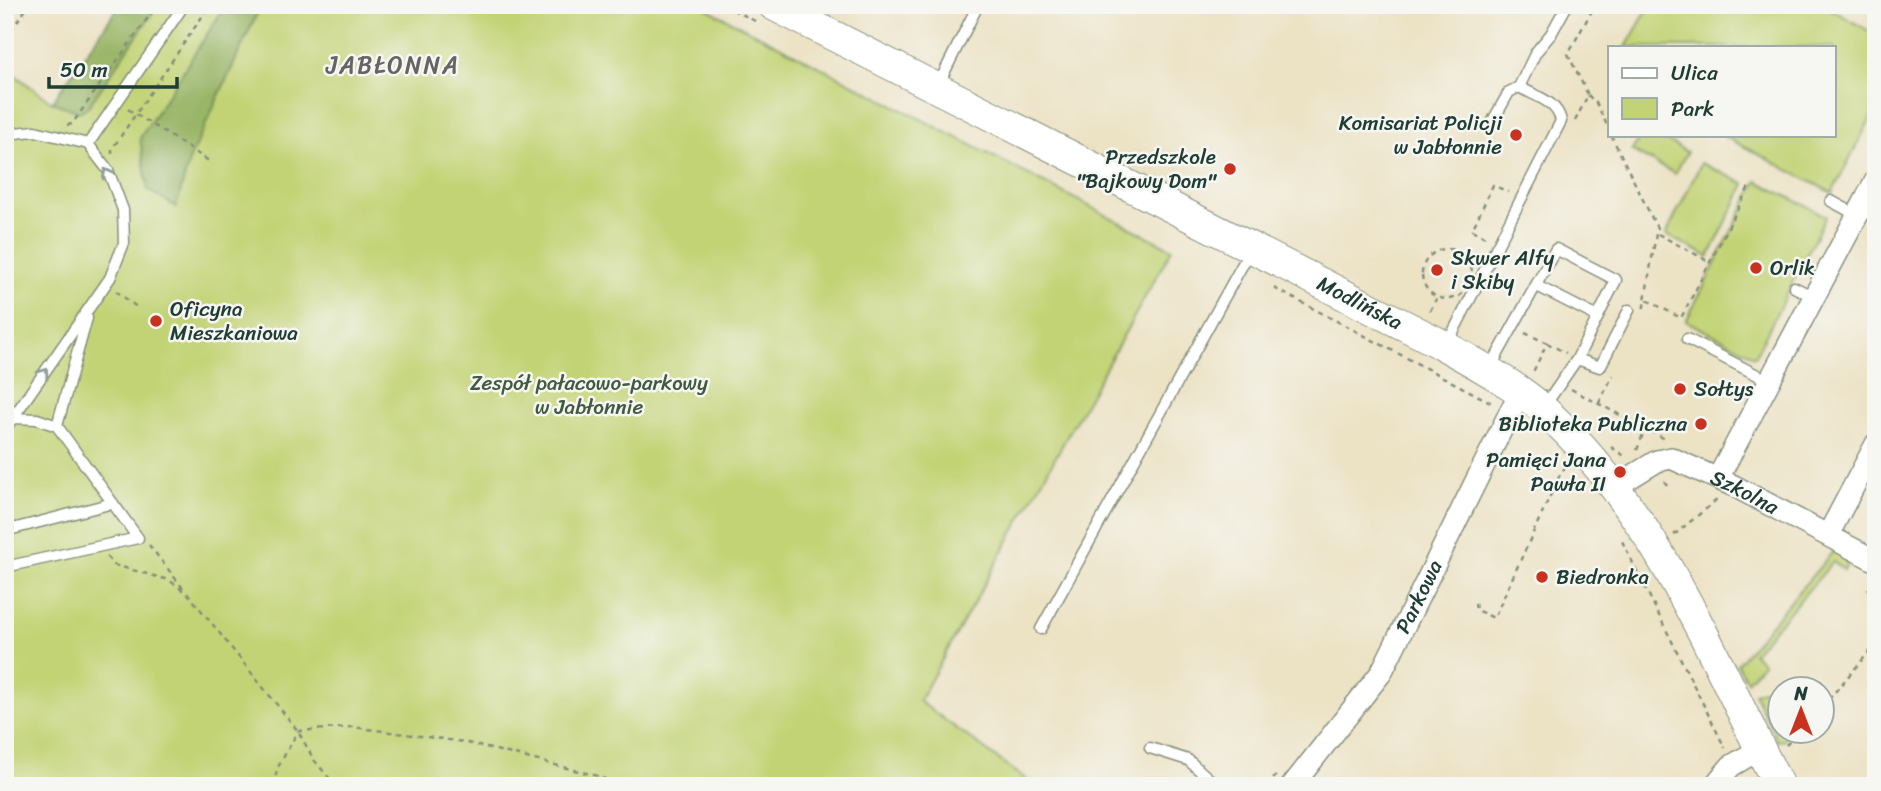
<svg xmlns="http://www.w3.org/2000/svg" width="1881" height="791" font-family="Sriracha,sans-serif">
  <style>
    .green { fill: #c2d375; stroke: #708854; stroke-width: 2 }
    .forest { fill: #99b566; stroke: #5c794d; stroke-width: 2 }
    .lines { fill: none; stroke-linecap: round; stroke-linejoin: round }
    .service-casing { stroke: #86907c; stroke-width: 13 }
    .minor-casing { stroke: #86907c; stroke-width: 24 }
    .secondary-casing { stroke: #86907c; stroke-width: 32 }
    .path { stroke: #86907c; stroke-width: 2.5; stroke-dasharray: 5 5; stroke-linecap: butt }
    .service { stroke: #fff; stroke-width: 10 }
    .minor { stroke: #fff; stroke-width: 21 }
    .secondary { stroke: #fff; stroke-width: 30 }
    .oneway { stroke: #8f9e9a }
    .poi-dot { fill: #c8321e; stroke: #f6f6f2; stroke-width: 2.5 }
    .labels { text-anchor: middle; dominant-baseline: central; stroke-width: 5; stroke-linejoin: round; paint-order: stroke }
    .poi-label { font-size: 21px; fill: #1f3d34; stroke: #f6f6f2; text-anchor: start }
    .street-label { font-size: 21px; fill: #1f3d34; stroke: #f6f6f2 }
    .park-label { font-size: 21px; fill: #405b41; stroke: #f6f6f2 }
    .quarter-label { font-size: 24px; letter-spacing: 2px; fill: #676465; stroke: #f6f6f2 }
  </style>
  <rect width="100%" height="100%" fill="#f6f6f2"/>
  <filter id="ink" filterUnits="userSpaceOnUse"><feTurbulence type="fractalNoise" baseFrequency=".0143" numOctaves="2"/><feDisplacementMap in="SourceGraphic" scale="14" xChannelSelector="R" yChannelSelector="G"/><feConvolveMatrix kernelMatrix="1 2 1 2 8 2 1 2 1" color-interpolation-filters="sRGB"/></filter>
  <filter id="wash" filterUnits="userSpaceOnUse"><feTurbulence type="fractalNoise" baseFrequency=".00686" numOctaves="4" result="noise"/><feDisplacementMap in="SourceGraphic" scale="28" xChannelSelector="R" yChannelSelector="G"/><feGaussianBlur stdDeviation="1.57" result="paint"/><feColorMatrix in="noise" values="0 0 0 0 0 0 0 0 0 0 0 0 0 0 0 0 0 1.4 0 .05"/><feComposite in="paint" operator="in"/></filter>
  <g filter="url(#wash)">
    <rect width="100%" height="100%" fill="#ece2c4"/>
    <!-- green -->
    <path class="green" d="M120,5H700L1172,249L919,701L1035,786H5V68L52,102Z
      M1650,5H1824L1876,35V108L1832,193L1722,135H1834V47H1626Z
      M1640,135H1656L1687,152L1675,174L1632,151Z
      M1701,163L1745,184L1709,257L1666,235Z
      M1757,181L1826,216L1755,356L1686,321Z
      M1836,548L1844,553L1847,565L1844,570L1833,562L1753,653L1763,663L1747,681L1737,664Z
      M1763,690C1783,696 1780,714 1780,732H1790L1784,740L1777,741L1754,693Z"/>
    <!-- forest -->
    <path class="forest" d="M120,5H158L88,107L79,112L52,102Z
      M226,5H261L190,158L176,207L148,190L140,138Z"/>
  </g>
  <g filter="url(#ink)">
    <g class="lines">
      <defs>
        <path id="service" d="M937,87L978,5
          M1490,126L1509,92L1519,87L1536,52L1551,34L1567,5
          M5,134L35,131L88,144L108,170L123,210L124,243L110,278L5,429
          M88,144L184,5
          M1831,201L1857,215
          M1537,286L1598,317
          M1794,287L1814,297
          M1687,339L1769,381
          M1447,344L1561,121C1557,101 1535,96 1519,87
          M1577,359L1600,367L1629,310
          M1489,370L1556,249L1616,280L1577,359L1544,407
          M57,426L87,318
          M5,531L113,503
          M5,567L138,538L57,426L37,419L13,418
          M1041,629L1250,251
          M1150,748L1188,760L1217,786"/>
        <g id="minor">
          <path d="M1718,478L1876,180"/>
          <path id="s1" d="M1613,488L1657,461L1671,458L1734,486L1876,561"/>
          <path d="M1828,535L1876,444"/>
          <path id="s2" d="M1292,786L1381,673L1520,392"/>
          <path d="M1714,786L1731,766L1760,749"/>
        </g>
        <g id="secondary">
          <path id="s3" d="M773,5L1441,344C1475,363 1514,384 1544,410C1656,510 1711,655 1779,786"/>
        </g>
      </defs>
      <!-- service casing -->
      <use href="#service" class="service-casing"/>
      <!-- minor casing -->
      <use href="#minor" class="minor-casing"/>
      <!-- secondary casing -->
      <use href="#secondary" class="secondary-casing"/>
      <!-- path -->
      <path class="path" d="M724,5L755,21
        M1871,5L1876,8
        M5,38L29,5
        M1588,95L1596,103L1610,131
        M128,109L212,163
        M1575,121L1588,95L1568,54L1595,5
        M67,125L72,124L157,5
        M1611,135L1657,228L1643,312
        M112,154V149L210,5
        M1872,161L1876,155
        M1658,234L1710,262
        M1485,237L1472,230L1493,185L1508,192
        M1422 274a25 25 0 1 1 50 0a25 25 0 1 1-50 0Z
        M1274,288L1494,404
        M116,291L138,308
        M1647,300L1681,318L1749,187
        M1430,311L1436,299
        M1525,333L1547,343L1533,372
        M1547,343L1566,353
        M1571,389L1667,440
        M1599,403L1613,375
        M1611,447L1626,457
        M1637,450L1645,429
        M1664,481L1670,489
        M1674,535L1718,499
        M1622,541L1725,748
        M149,545L186,592
        M107,557L114,565L169,580L189,595L298,731L314,760L336,786
        M1872,579L1868,590L1876,596
        M1475,603L1476,610L1494,618L1561,472L1568,465
        M1822,707L1876,644
        M298,731L353,727L464,742L598,776L621,786
        M1786,745L1800,732
        M274,786L277,769L298,731
        M1266,786L1276,776"/>
      <!-- service -->
      <use href="#service" class="service"/>
      <!-- minor -->
      <use href="#minor" class="minor"/>
      <!-- secondary -->
      <use href="#secondary" class="secondary"/>
    </g>
    <!-- one-way arrows -->
    <defs><path id="oneway-chevron" d="M-2-3.5L2.5 0L-2 3.5" fill="none" stroke-width="1.6" stroke-linecap="round" stroke-linejoin="round" transform="scale(1.75)"/></defs>
    <g class="oneway">
      <use href="#oneway-chevron" transform="translate(107 173) rotate(-118)"/>
      <use href="#oneway-chevron" transform="translate(44 373) rotate(-54)"/>
    </g>
  </g>
  <!-- markers -->
  <g class="poi-dot">
    <circle cx="1516" cy="135" r="7"/>
    <circle cx="1230" cy="169" r="7"/>
    <circle cx="1756" cy="268" r="7"/>
    <circle cx="1437" cy="270" r="7"/>
    <circle cx="156" cy="321" r="7"/>
    <circle cx="1680" cy="389" r="7"/>
    <circle cx="1701" cy="424" r="7"/>
    <circle cx="1620" cy="472" r="7"/>
    <circle cx="1542" cy="577" r="7"/>
  </g>
  <g class="labels">
    <!-- poi labels -->
    <g class="poi-label">
      <text x="1502" y="123" text-anchor="end">Komisariat Policji<tspan x="1502" dy="24">w Jabłonnie</tspan></text>
      <text x="1216" y="157" text-anchor="end">Przedszkole<tspan x="1216" dy="24">"Bajkowy Dom"</tspan></text>
      <text x="1451" y="258">Skwer Alfy<tspan x="1451" dy="24">i Skiby</tspan></text>
      <text x="1770" y="268">Orlik</text>
      <text x="170" y="309">Oficyna<tspan x="170" dy="24">Mieszkaniowa</tspan></text>
      <text x="1694" y="389">Sołtys</text>
      <text x="1687" y="424" text-anchor="end">Biblioteka Publiczna</text>
      <text x="1606" y="460" text-anchor="end">Pamięci Jana<tspan x="1606" dy="24">Pawła II</tspan></text>
      <text x="1556" y="577">Biedronka</text>
    </g>
    <!-- street labels -->
    <g class="street-label">
      <text stroke="none"><textPath href="#s3" startOffset="658">Modlińska</textPath></text>
      <text stroke="none"><textPath href="#s1" startOffset="147">Szkolna</textPath></text>
      <text stroke="none"><textPath href="#s2" startOffset="229">Parkowa</textPath></text>
    </g>
    <!-- park labels -->
    <g class="park-label">
      <text x="589" y="383">Zespół pałacowo-parkowy<tspan x="589" dy="24">w Jabłonnie</tspan></text>
    </g>
    <!-- quarter labels -->
    <g class="quarter-label">
      <text x="393" y="65">JABŁONNA</text>
    </g>
  </g>
  <!-- margin -->
  <rect width="1881" height="791" fill="none" stroke="#f6f6f2" stroke-width="28"/>
  <!-- legend -->
  <rect x="1608" y="46" width="228" height="91" fill="#f6f6f2" stroke="#a0aca6" stroke-width="2"/>
  <rect x="1622" y="68" width="35" height="10" fill="#ffffff" stroke="#a0aca6" stroke-width="2"/>
  <text x="1671" y="80" font-size="21" fill="#1f3d34">Ulica</text>
  <rect x="1622" y="98" width="35" height="21" fill="#c2d375" stroke="#a0aca6" stroke-width="2"/>
  <text x="1671" y="116" font-size="21" fill="#1f3d34">Park</text>
  <!-- north arrow -->
  <g transform="translate(1801 710)"><circle r="33" fill="#f6f6f2" stroke="#a0aca6" stroke-width="2"/>
  <path d="M0-5L12 26L0 18L-12 26Z" fill="#c8321e"/>
  <text y="-10" font-size="19" font-weight="bold" text-anchor="middle" fill="#1f3d34">N</text>
  </g>
  <!-- scale -->
  <path d="M49 77v10h128v-10" fill="none" stroke="#1f3d34" stroke-width="3.5"/>
  <text x="60" y="77" font-size="21" fill="#1f3d34" stroke="#f6f6f2" stroke-width="5" paint-order="stroke">50 m</text>
</svg>
